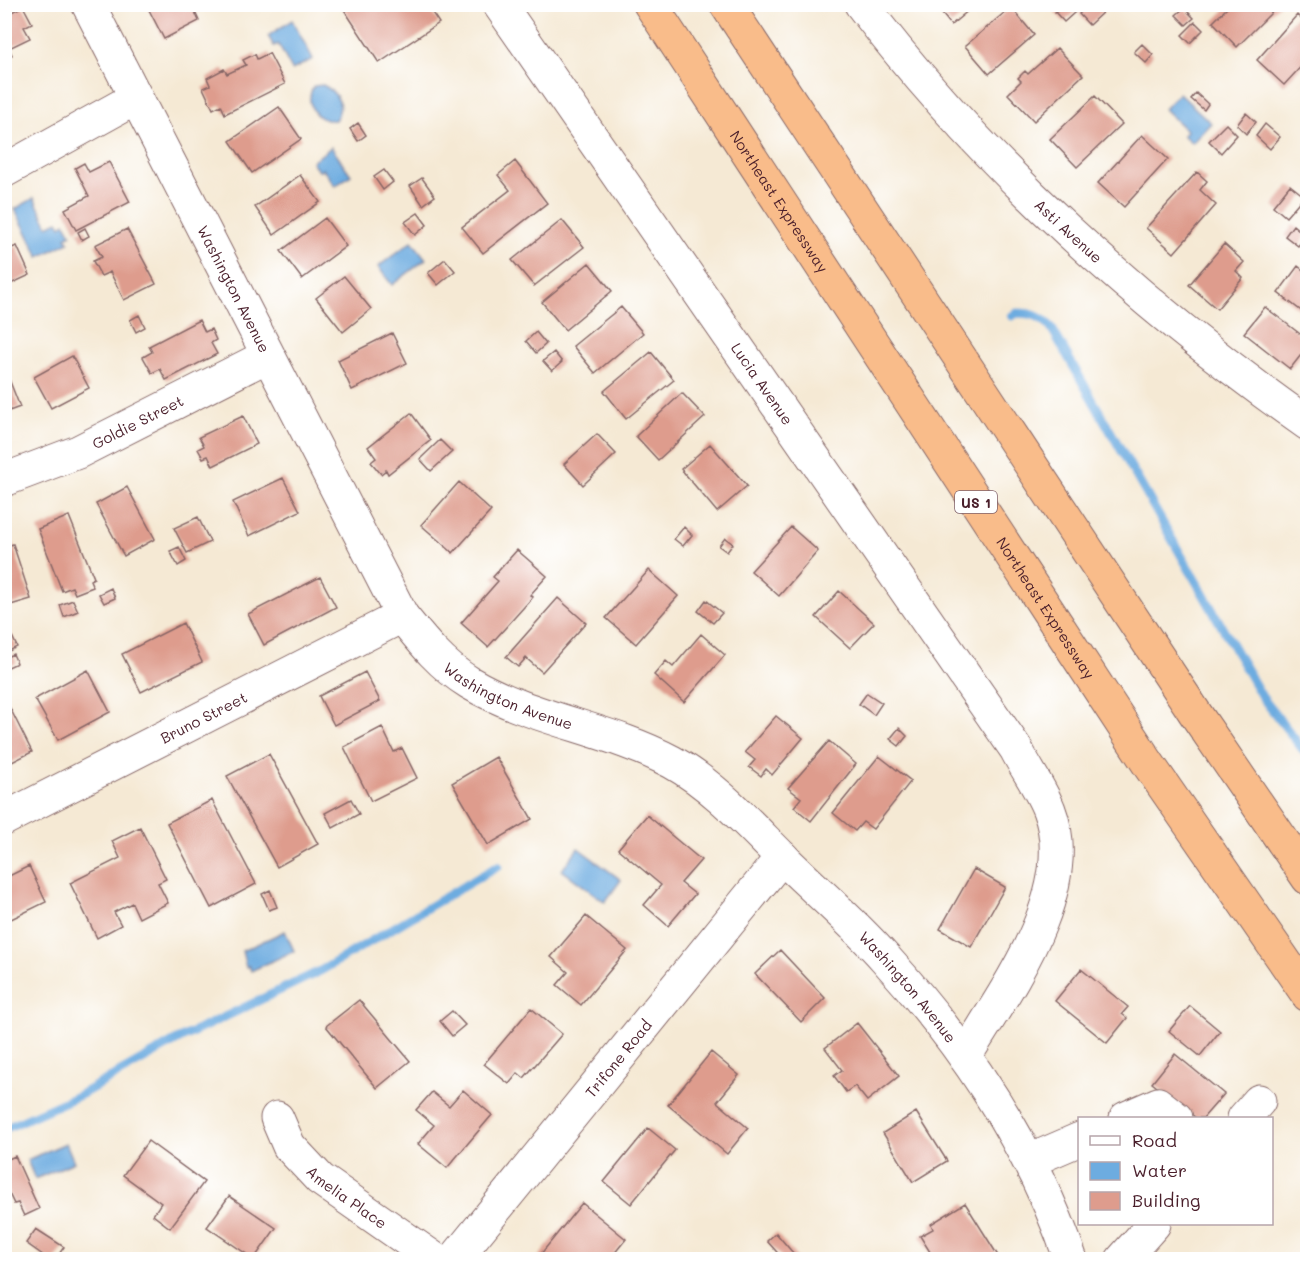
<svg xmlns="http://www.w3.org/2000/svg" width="1312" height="1264" font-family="Mali,sans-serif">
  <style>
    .water { fill: #6dace0; stroke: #5c6686; stroke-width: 1.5 }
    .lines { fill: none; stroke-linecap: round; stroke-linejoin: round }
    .stream { stroke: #6dace0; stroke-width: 9 }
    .building { fill: #de9c8d }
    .minor-casing { stroke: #866666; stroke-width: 35 }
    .highway-casing { stroke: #866666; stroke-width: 35 }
    .minor { stroke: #fff; stroke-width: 33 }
    .highway { stroke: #f9bc8a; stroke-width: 33 }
    .labels { text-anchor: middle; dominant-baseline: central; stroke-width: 6; stroke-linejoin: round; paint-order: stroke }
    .shield { fill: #fff; stroke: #80626b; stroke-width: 1.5 }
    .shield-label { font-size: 14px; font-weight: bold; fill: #4a1f2b }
    .street-label { font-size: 15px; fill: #4a1f2b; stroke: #fff }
  </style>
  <rect width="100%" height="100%" fill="#fff"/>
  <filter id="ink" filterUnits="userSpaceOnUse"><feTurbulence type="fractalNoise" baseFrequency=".0167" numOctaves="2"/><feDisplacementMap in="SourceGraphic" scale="12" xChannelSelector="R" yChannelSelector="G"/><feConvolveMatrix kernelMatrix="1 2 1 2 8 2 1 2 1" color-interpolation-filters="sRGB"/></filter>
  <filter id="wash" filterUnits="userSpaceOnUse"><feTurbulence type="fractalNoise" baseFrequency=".008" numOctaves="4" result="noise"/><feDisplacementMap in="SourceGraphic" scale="24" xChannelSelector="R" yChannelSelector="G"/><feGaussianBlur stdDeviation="1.35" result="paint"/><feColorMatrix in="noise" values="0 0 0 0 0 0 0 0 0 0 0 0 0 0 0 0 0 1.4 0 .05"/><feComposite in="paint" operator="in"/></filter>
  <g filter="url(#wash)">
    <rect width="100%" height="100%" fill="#f5e9d4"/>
    <!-- water -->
    <path class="water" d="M292,20L313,59L292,70L278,44L274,46L268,36Z
      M323,85C338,93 345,105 335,120C316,123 303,103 314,86Z
      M1179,93L1211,123L1192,143L1183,135L1187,131L1164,109Z
      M331,147L351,175L335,186L323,169L319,171L312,162Z
      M34,198L48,226L58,221L61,226L65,223L71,234L66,237L69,242L39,257L15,209Z
      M412,241L426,259L392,285L378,267Z
      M578,848L621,880L605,902L562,870Z
      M285,931L294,951L251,971L249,966L246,967L242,951Z
      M66,1143L74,1162L35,1179L27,1160Z"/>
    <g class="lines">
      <!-- stream -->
      <path class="stream" d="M1012,316L1017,313C1032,313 1041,316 1051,327L1262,697L1308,756
        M4,1129L80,1095L181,1038L322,970L498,866"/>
    </g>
    <g id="blocks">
      <!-- building -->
      <path class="building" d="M146,4H201L203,9L195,12L199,21L164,39Z
        M934,4H976L951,25Z
        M1063,4H1084L1064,22L1055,12Z
        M1088,4H1098L1104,11L1089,25L1079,14Z
        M1231,4H1280L1237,47L1213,22Z
        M341,5H427L439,23L379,63Z
        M23,6L32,23L24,27L30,38L9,48L12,55L4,59V16Z
        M1011,7L1034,35L989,74L965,46Z
        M1184,8L1194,18L1186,25L1176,15Z
        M1297,15L1308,25V59L1284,85L1257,60Z
        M1195,22L1203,30L1190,43L1182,35Z
        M1142,44L1153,55L1146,63L1134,52Z
        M1057,48L1083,75L1034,121L1008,94L1021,81L1018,78L1025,71L1028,74Z
        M269,53L285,84L225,114L221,105L213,109L203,88L210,85L207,78L224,69L227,74L246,65L243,60L255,54L257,59Z
        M1196,93L1208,104L1204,110L1191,99Z
        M1095,96L1122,124L1077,167L1050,139Z
        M279,107L301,139L252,173L230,141Z
        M1246,113L1256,122L1246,134L1237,125Z
        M358,123L366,135L358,141L350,129Z
        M1226,124L1237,135L1221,153L1209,141Z
        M1265,124L1280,137L1270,149L1256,136Z
        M1142,135L1168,159L1124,207L1098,183Z
        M515,161L547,203L483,253L462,227L510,190L498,175Z
        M109,162L130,202L76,230L65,209L89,196L75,168L84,163L89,172Z
        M384,170L393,182L383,190L374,177Z
        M1197,172L1207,181L1200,190L1216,205L1174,253L1146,228Z
        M300,175L320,202L274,235L255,207Z
        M422,178L435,196L423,205L410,186Z
        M1290,185L1304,196L1286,217L1273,206Z
        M418,213L427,225L415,235L405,222Z
        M325,218L346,246L302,279L281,251Z
        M562,220L584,247L534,286L512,260Z
        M1293,225L1306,236L1298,246L1285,236Z
        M85,228L89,236L82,240L78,232Z
        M127,229L156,284L124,300L110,272L101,276L93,261L102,257L95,245Z
        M1224,244L1244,262L1236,271L1243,278L1217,309L1189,285Z
        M17,246L30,275L4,287V251Z
        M445,259L455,271L438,285L428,273Z
        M589,263L612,291L565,330L542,302Z
        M1298,266L1308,274V316L1278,293Z
        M344,276L371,309L343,332L316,298Z
        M621,307L643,333L595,373L573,346Z
        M1265,307L1308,340V346L1290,369L1244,333Z
        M139,315L145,327L136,332L130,320Z
        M199,320L205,332L211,329L216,340L211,343L217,354L166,380L160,369L152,373L143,357L152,352L149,346Z
        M536,332L546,344L536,353L526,341Z
        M392,333L407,363L352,390L338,360Z
        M554,352L562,362L552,371L543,361Z
        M651,352L674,380L626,419L604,391Z
        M72,356L89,388L51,408L34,377Z
        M5,369L20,407L4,413V370Z
        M682,393L705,417L658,460L636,436Z
        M411,413L431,440L388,474L386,470L381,474L371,462L376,458L368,447Z
        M243,416L257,444L213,466L208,456L203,458L198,449L204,446L199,437Z
        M597,434L616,454L583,485L564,464Z
        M440,440L452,452L431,471L420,459Z
        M710,444L747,486L717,512L681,469Z
        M283,478L300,511L249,536L233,502Z
        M459,482L491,511L453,553L421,525Z
        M127,487L155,539L124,556L96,504Z
        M69,516L94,578L90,580L93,587L75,594L72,587L62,591L38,529Z
        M198,517L210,542L187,553L174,528Z
        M684,527L692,535L683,546L674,539Z
        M791,527L818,551L779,596L751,571Z
        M725,538L733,544L727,552L719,546Z
        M13,544L31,599L4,607V547Z
        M179,547L186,561L178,566L170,551Z
        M517,550L547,576L530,595L533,597L488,647L461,623L498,581L493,577Z
        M649,570L678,596L636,644L606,618Z
        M320,577L336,607L264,645L248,614Z
        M111,588L115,598L104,603L99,594Z
        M839,591L874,623L850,648L816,617Z
        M558,598L586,623L542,672L526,658L518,667L506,657Z
        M73,600L78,611L64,617L60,605Z
        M706,600L722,613L713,623L698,611Z
        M183,623L202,662L141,692L122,654Z
        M11,634L17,647L9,651L4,637Z
        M701,634L725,655L684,702L654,675L666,661L673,667Z
        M13,654L17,663L4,669V658Z
        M88,670L110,712L58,740L35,699Z
        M365,672L380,701L334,725L319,696Z
        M867,693L882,703L874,715L859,704Z
        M10,708L32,752L4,766V710Z
        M776,716L803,738L772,775L766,769L761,776L749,767L755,760L745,752Z
        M382,727L394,752L402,748L417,778L371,801L344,747Z
        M899,728L907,736L899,746L890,739Z
        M829,741L856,764L811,821L794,807L801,798L788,788Z
        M269,754L318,844L277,867L227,776Z
        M879,756L911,781L873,829L863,822L855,831L833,813Z
        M496,757L532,819L488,845L452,783Z
        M351,799L359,814L333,828L325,813Z
        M212,800L256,884L211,908L167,823Z
        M647,815L701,860L681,883L695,894L668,926L644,905L661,885L618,849Z
        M140,827L166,879L158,883L168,903L139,918L132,903L114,912L121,925L97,938L70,883L120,858L112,841Z
        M29,866L46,902L5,922V878Z
        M974,869L1005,887L971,947L940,929Z
        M270,890L277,907L269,910L262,894Z
        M586,916L627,950L581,1005L557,985L568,972L551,957Z
        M780,950L825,998L801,1022L755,974Z
        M1081,969L1128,1007L1122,1014L1127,1018L1107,1043L1055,1001Z
        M359,1000L410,1061L377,1088L326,1026Z
        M1190,1006L1220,1031L1200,1056L1169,1031Z
        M531,1008L562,1034L524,1078L518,1073L509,1084L484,1064Z
        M452,1011L465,1025L452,1036L440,1021Z
        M857,1023L899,1076L867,1101L855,1086L846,1092L834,1076L842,1070L825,1048Z
        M711,1052L739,1075L717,1102L748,1128L727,1154L668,1105Z
        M1175,1054L1224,1094L1203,1118H1196L1152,1083Z
        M463,1090L492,1115L447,1168L418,1144L434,1125L416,1110L432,1092L449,1106Z
        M916,1112L947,1161L913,1182L883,1133Z
        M648,1128L675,1150L631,1204L604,1182Z
        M148,1141L204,1182L170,1228L153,1215L161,1203L123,1175Z
        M15,1156L39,1209L24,1216L18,1203L14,1204L4,1183V1161Z
        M229,1196L276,1228L254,1259L207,1227Z
        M582,1203L626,1239L609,1260H536Z
        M965,1203L1000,1259L999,1260H935L920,1236L933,1229L931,1224Z
        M36,1229L64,1247L55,1260H50L26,1243Z
        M776,1233L799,1260H784L767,1241Z"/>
    </g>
  </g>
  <g filter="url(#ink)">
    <use href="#blocks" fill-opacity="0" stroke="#866666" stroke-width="1.5"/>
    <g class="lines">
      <defs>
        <g id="minor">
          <path id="s1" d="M88,4L402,616C422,641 442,666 470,683C533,720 608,728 672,762C717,787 752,828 788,863C820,894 855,924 885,958C965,1046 1032,1146 1071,1260"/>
          <path id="s2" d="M499,4L1016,749C1026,769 1041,789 1049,810C1080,890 1006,989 966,1055"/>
          <path id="s3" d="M861,4C983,165 1143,308 1308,424"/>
          <path d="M4,171L134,99"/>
          <path id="s4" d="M4,480L78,452L267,356"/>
          <path id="s5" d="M4,819L402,616"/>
          <path id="s6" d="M277,1118L289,1146L320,1179L436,1260"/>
          <path d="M1126,1118L1158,1104L1176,1118"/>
          <path d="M1244,1118L1259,1101"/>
          <path d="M1029,1161L1080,1139"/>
          <path id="s7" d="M454,1260L782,857"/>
          <path d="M1122,1260L1154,1224"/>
        </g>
        <g id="highway">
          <path id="s8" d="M650,4L1149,765L1308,995"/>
          <path d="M726,4L1195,713L1308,878"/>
        </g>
      </defs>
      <!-- minor casing -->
      <use href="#minor" class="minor-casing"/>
      <!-- highway casing -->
      <use href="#highway" class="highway-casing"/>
      <!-- minor -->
      <use href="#minor" class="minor"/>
      <!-- highway -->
      <use href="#highway" class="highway"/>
    </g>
  </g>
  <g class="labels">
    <!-- shield labels -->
    <rect class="shield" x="955" y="491" width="42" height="22" rx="4.5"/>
    <g class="shield-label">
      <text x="976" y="502">US 1</text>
    </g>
    <!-- street labels -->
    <g class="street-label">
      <text stroke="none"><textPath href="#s8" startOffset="236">Northeast Expressway</textPath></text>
      <text stroke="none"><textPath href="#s3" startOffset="308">Asti Avenue</textPath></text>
      <text stroke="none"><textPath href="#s1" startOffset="320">Washington Avenue</textPath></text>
      <text stroke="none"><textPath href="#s2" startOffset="462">Lucia Avenue</textPath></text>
      <text stroke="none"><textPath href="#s4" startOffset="146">Goldie Street</textPath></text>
      <text stroke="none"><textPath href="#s8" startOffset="722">Northeast Expressway</textPath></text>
      <text stroke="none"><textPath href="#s1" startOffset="824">Washington Avenue</textPath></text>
      <text stroke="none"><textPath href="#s5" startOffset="224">Bruno Street</textPath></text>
      <text stroke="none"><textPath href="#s1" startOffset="1328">Washington Avenue</textPath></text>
      <text stroke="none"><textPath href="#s7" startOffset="260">Trifone Road</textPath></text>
      <text stroke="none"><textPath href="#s6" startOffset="108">Amelia Place</textPath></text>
    </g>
  </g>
  <!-- margin -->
  <rect width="1312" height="1264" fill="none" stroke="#fff" stroke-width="24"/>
  <!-- legend -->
  <rect x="1078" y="1117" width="195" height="108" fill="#ffffff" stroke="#b7a5aa" stroke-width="1.5"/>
  <rect x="1090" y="1136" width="30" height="9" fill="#ffffff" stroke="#b7a5aa" stroke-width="1.5"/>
  <text x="1132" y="1147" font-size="18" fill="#4a1f2b">Road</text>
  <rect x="1090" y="1162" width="30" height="18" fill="#6dace0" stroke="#b7a5aa" stroke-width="1.5"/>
  <text x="1132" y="1177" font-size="18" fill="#4a1f2b">Water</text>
  <rect x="1090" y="1192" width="30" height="18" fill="#de9c8d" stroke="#b7a5aa" stroke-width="1.5"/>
  <text x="1132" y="1207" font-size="18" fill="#4a1f2b">Building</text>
</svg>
